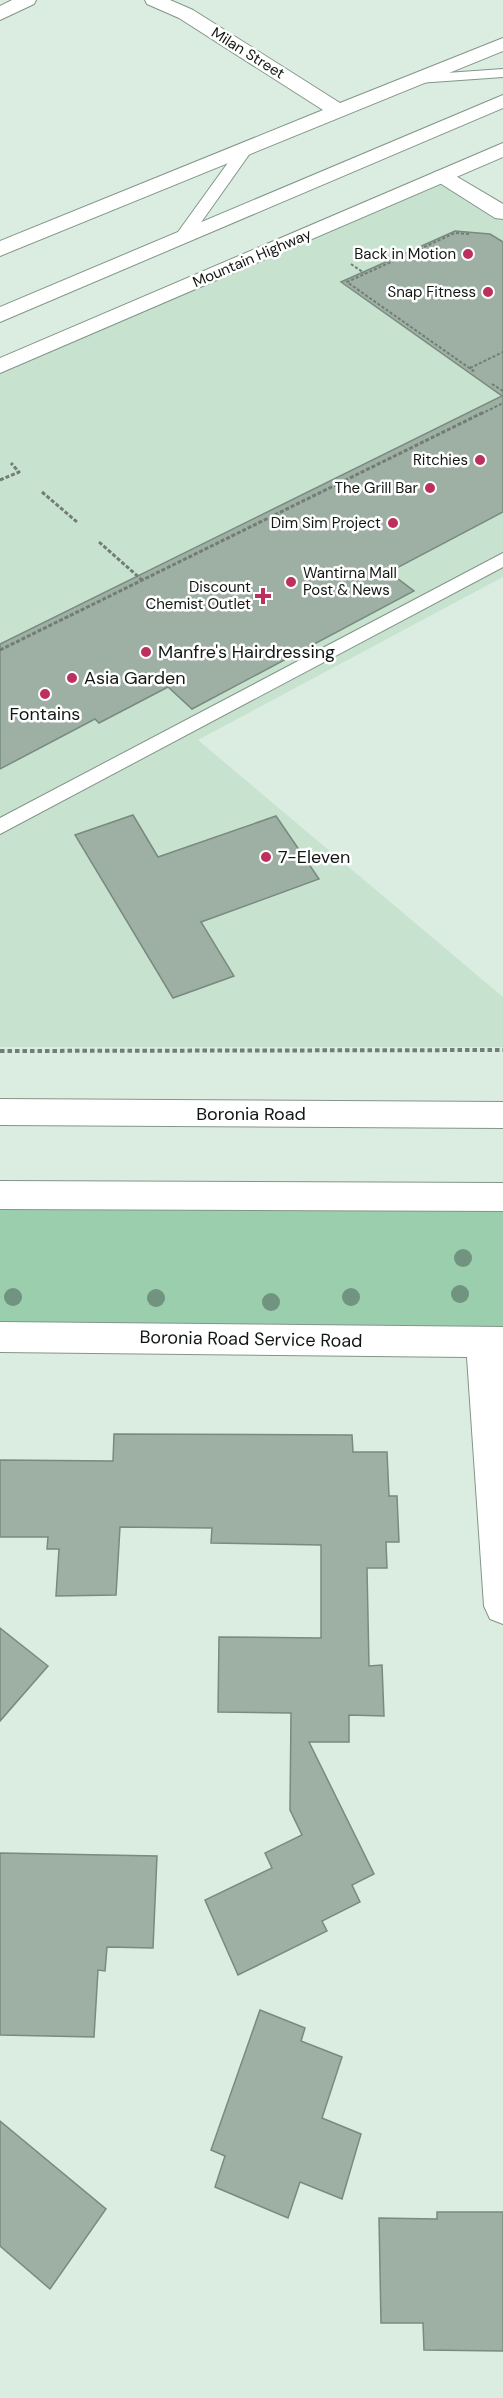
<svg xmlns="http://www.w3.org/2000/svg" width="503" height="2398" font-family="'DM Sans',sans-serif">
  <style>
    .built { fill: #c8e2d0 }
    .green { fill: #9bceac }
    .building { fill: #9eb0a4; stroke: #798a7e; stroke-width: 1.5 }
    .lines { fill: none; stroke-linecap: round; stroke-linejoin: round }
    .service-casing { stroke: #839589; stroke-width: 2 }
    .minor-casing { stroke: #839589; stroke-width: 2 }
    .primary-casing { stroke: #839589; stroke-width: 2 }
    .path-far2 { stroke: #717d75; stroke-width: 2; stroke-dasharray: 3 2; stroke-linecap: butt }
    .path-far1 { stroke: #717d75; stroke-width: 3; stroke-dasharray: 4 2; stroke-linecap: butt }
    .path { stroke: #717d75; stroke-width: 4; stroke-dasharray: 4.5 3; stroke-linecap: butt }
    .service { fill: #fff; fill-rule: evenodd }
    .minor { fill: #fff; fill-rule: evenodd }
    .primary { fill: #fff; fill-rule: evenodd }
    .tree { fill: #70947f }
    .poi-dot { fill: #bd2f5f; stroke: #fff; stroke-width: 2 }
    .labels { text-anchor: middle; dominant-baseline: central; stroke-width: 5; stroke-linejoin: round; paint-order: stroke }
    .far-street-label { font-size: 15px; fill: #111713; stroke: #fff }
    .far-poi-label { font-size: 15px; fill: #111713; stroke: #fff; text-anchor: end }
    .poi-label { font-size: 18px; fill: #111713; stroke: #fff; text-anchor: start }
    .street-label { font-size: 18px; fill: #111713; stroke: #fff }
  </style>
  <rect width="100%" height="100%" fill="#daede0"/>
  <!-- built -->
  <path class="built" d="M442,176L503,213V577L198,740L503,997V1047H0V366Z"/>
  <!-- green -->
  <path class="green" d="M0,1195L503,1197V1342L0,1337Z"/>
  <!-- building -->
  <path class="building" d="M455,231L490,234L503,242V512L389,572L414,591L192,709L168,687L99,723L95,719L0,769V644L502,396L341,282Z
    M133,815L158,857L276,816L319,879L201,922L234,976L173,998L75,835Z
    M114,1434L352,1435L353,1452H387L389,1496H397L399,1542H386L387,1568H367L369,1666L382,1665L384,1716L349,1715V1742H309L374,1874L352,1885L360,1902L322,1921L327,1931L238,1975L205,1900L272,1868L265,1853L302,1835L290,1810L291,1713L218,1712L219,1637L321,1638V1545L211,1543L212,1528L120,1527L116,1595L56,1596L59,1549H47L48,1537H0V1460L113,1461Z
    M0,1628L48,1666L0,1721Z
    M0,1853L157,1856L153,1948L107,1947L105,1971L98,1970L94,2037L0,2035Z
    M260,2010L305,2028L301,2041L342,2057L322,2118L361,2134L342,2199L300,2182L288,2218L215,2187L225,2156L211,2150Z
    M0,2121L106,2209L50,2289L0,2246Z
    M437,2212H503V2351L424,2350L423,2323H381L379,2218L437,2219Z"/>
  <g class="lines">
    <defs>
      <path id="service" d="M503,69V77L418,83L411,79L418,75Z
        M245,144L253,149L190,238H178L176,235L178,232L240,146Z
        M503,553V567L0,834V818Z"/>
      <path id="minor" d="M12,0H36L34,4L0,20V6Z
        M145,0H170L193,10L340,103L503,38V51L0,256V241L323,110L179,18L147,4Z
        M442,170L449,172L503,204V219L495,218L435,180L431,176L435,172Z
        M0,1322L503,1327V1624L490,1619L484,1606L467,1357L0,1352Z"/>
      <path id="primary" d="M503,95V108L0,322V307Z
        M503,143V157L0,373V358Z
        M0,1099L503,1102V1128L0,1125Z
        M0,1181L503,1183V1211L0,1209Z"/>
    </defs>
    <!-- service casing -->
    <use href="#service" class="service-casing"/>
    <!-- minor casing -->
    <use href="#minor" class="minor-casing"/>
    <!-- primary casing -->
    <use href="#primary" class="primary-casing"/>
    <!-- path-far2 -->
    <path class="path-far2" d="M469,234L455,233L347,282L475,372
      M351,264L364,273
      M470,368L503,352
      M492,384L503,391
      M481,414L503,403"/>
    <!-- path-far1 -->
    <path class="path-far1" d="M0,480L19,472L11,463
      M42,492L77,522
      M99,542L142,580
      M0,650L484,412"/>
    <!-- path -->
    <path class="path" d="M0,1051L503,1050"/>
    <!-- service -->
    <use href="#service" class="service"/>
    <!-- minor -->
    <use href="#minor" class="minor"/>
    <!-- primary -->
    <use href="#primary" class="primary"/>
  </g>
  <!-- trees -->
  <g class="tree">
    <circle cx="463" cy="1258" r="9"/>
    <circle cx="460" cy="1294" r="9"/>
    <circle cx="13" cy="1297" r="9"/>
    <circle cx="351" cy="1297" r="9"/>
    <circle cx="156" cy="1298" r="9"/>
    <circle cx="271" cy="1302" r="9"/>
  </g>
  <!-- markers -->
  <g class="poi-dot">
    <circle cx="468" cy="254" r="6"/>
    <circle cx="488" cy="292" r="6"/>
    <circle cx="480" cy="460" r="6"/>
    <circle cx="430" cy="488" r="6"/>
    <circle cx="393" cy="523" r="6"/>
    <circle cx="291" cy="582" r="6"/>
    <path d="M260 587h6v6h6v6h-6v6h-6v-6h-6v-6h6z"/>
    <circle cx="146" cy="652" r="6"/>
    <circle cx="72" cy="678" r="6"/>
    <circle cx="45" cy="694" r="6"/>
    <circle cx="266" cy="857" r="6"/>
  </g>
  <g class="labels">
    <!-- far-street labels -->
    <g class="far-street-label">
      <text transform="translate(248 53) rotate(32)">Milan Street</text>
      <text transform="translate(252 258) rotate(-23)">Mountain Highway</text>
    </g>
    <!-- far-poi labels -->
    <g class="far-poi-label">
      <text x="456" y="254">Back in Motion</text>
      <text x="476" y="292">Snap Fitness</text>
      <text x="468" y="460">Ritchies</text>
      <text x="418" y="488">The Grill Bar</text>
      <text x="381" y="523">Dim Sim Project</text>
      <text x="303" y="573" text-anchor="start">Wantirna Mall<tspan x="303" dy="17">Post &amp; News</tspan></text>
      <text x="251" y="587">Discount<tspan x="251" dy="17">Chemist Outlet</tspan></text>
    </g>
    <!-- poi labels -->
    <g class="poi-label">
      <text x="158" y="652">Manfre's Hairdressing</text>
      <text x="84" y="678">Asia Garden</text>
      <text x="45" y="714" text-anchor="middle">Fontains</text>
      <text x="278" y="857">7-Eleven</text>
    </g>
    <!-- street labels -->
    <g class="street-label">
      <text x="251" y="1114">Boronia Road</text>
      <text transform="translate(251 1339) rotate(1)">Boronia Road Service Road</text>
    </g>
  </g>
</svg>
